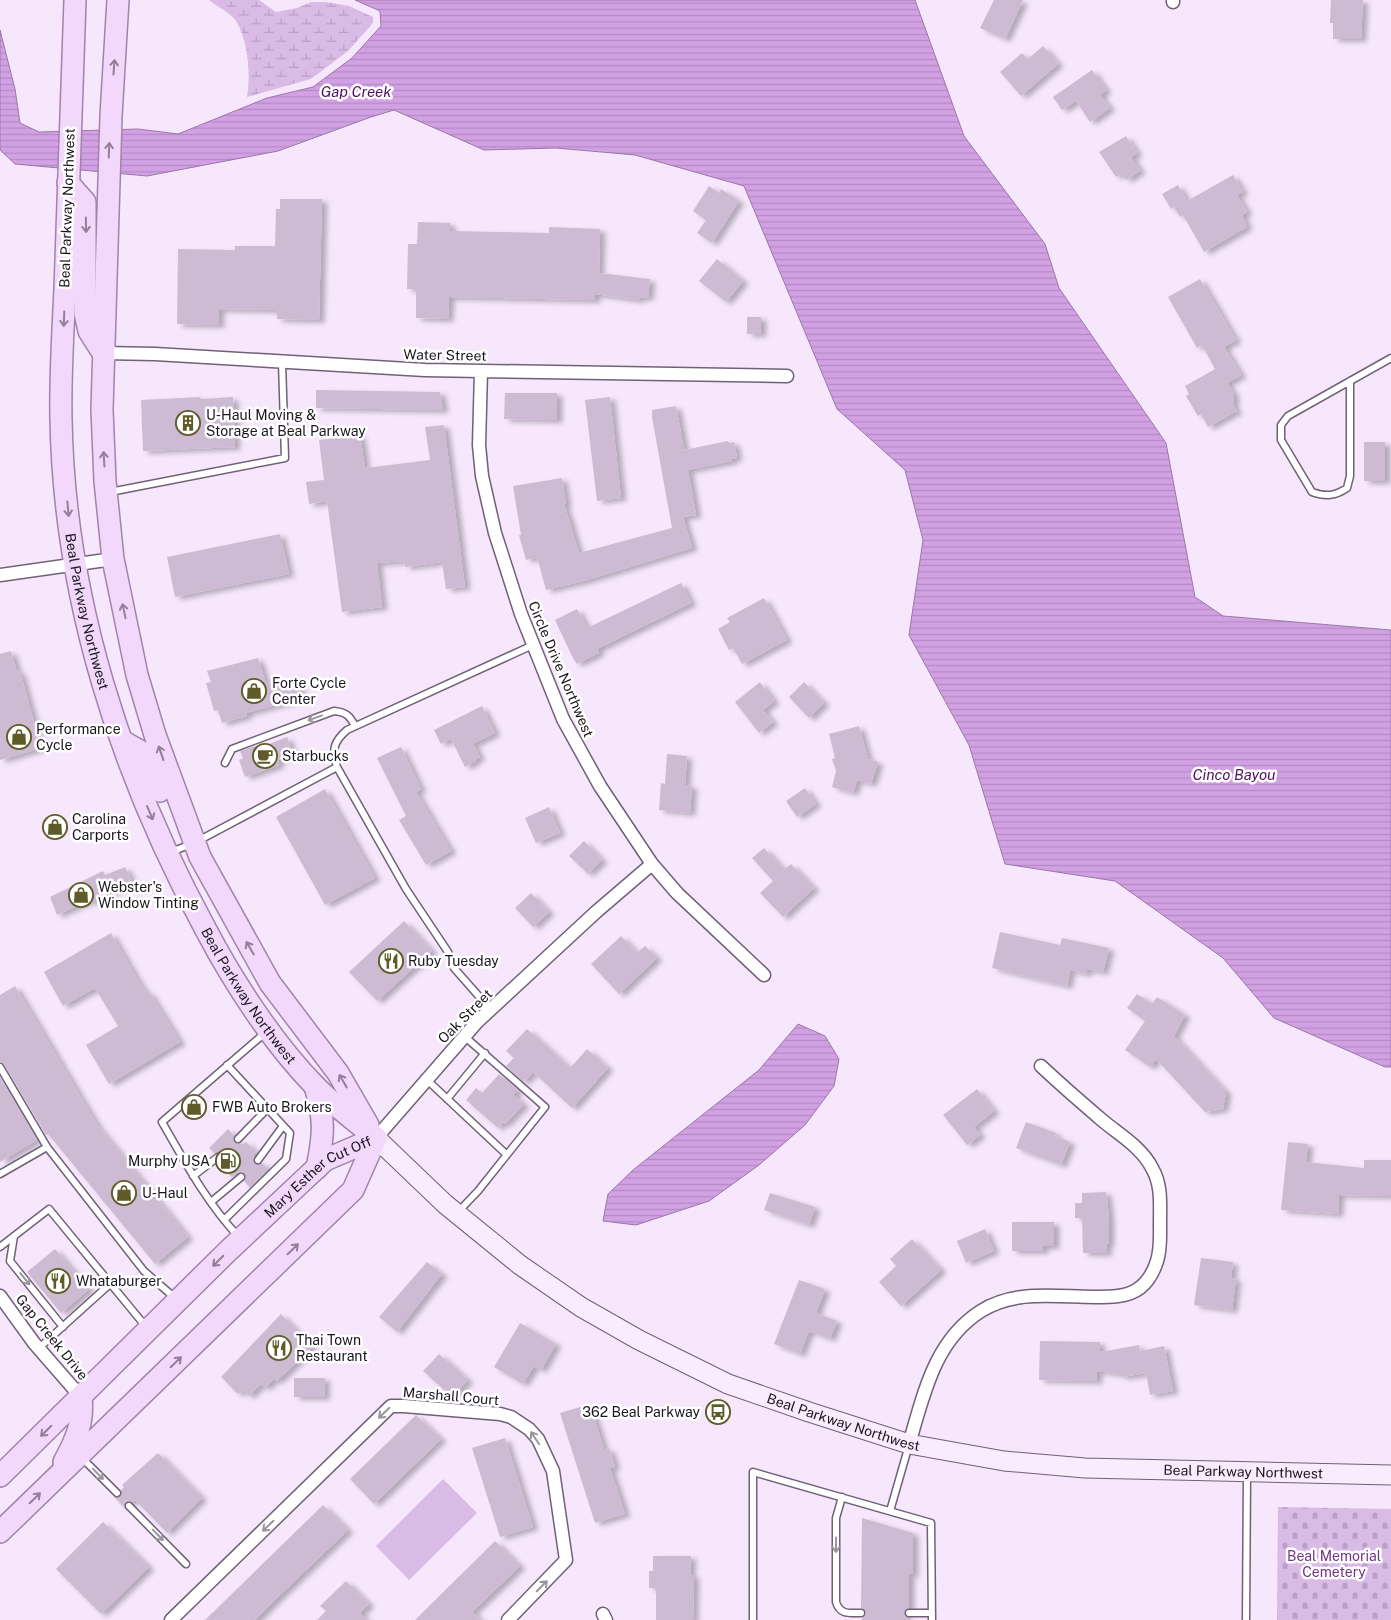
<svg xmlns="http://www.w3.org/2000/svg" width="1391" height="1620" font-family="'Public Sans',sans-serif">
  <style>
    .grass { fill: #d9bbe5 }
    .wetland { fill: url(#wetland-marsh) }
    .cemetery { fill: url(#cemetery-stones) }
    .water { fill: url(#water-rules); stroke: #9b77a9 }
    .building { fill: #cdbbd4; filter: url(#shadow) }
    .lines { fill: none; stroke-linecap: round; stroke-linejoin: round }
    .lane-casing { stroke: #716177; stroke-width: 9 }
    .street-casing { stroke: #716177; stroke-width: 15 }
    .secondary-casing { stroke: #716177; stroke-width: 21 }
    .primary-casing { stroke: #a183ac; stroke-width: 24 }
    .lane { stroke: #fff; stroke-width: 6 }
    .street { stroke: #fff; stroke-width: 12 }
    .secondary { stroke: #f8ecfd; stroke-width: 19 }
    .primary { stroke: #f2d8fb; stroke-width: 21 }
    .oneway { stroke: #918098 }
    .oneway2 { stroke: #98969a }
    .labels { text-anchor: middle; dominant-baseline: central; stroke-width: 5; stroke-linejoin: round; paint-order: stroke }
    .street-label { font-size: 14px; fill: #1b151e; stroke: #fff }
    .poi-label { font-size: 14px; fill: #1b151e; stroke: #fff; text-anchor: start }
    .park-label { font-size: 14px; fill: #713585; stroke: #fff }
    .water-label { font-size: 15px; font-style: italic; fill: #501263; stroke: #fff }
  </style>
  <defs>
    <pattern id="wetland-marsh" width="20" height="14" patternUnits="userSpaceOnUse" patternTransform="scale(1.25)"><rect width="20" height="14" fill="#d9bbe5"/><path d="M1 5h8M5 5V1M11 12h8M15 12V8" fill="none" stroke="#baa0c4"/></pattern>
    <pattern id="cemetery-stones" width="16" height="16" patternUnits="userSpaceOnUse" patternTransform="scale(1.25)"><rect width="16" height="16" fill="#d9bbe5"/><path d="M2 7V4a2 2 0 0 1 4 0v3zM10 15v-3a2 2 0 0 1 4 0v3z" fill="#baa0c4"/></pattern>
    <pattern id="water-rules" width="6" height="5" patternUnits="userSpaceOnUse" patternTransform="scale(1.25)"><rect width="6" height="5" fill="#d2a1e4"/><path d="M0 2.5h6" fill="none" stroke="#b48ac3"/></pattern>
    <filter id="shadow"><feDropShadow dx="5.5" dy="3" stdDeviation="2.5" flood-color="#0004"/></filter>
  </defs>
  <rect width="100%" height="100%" fill="#f6e7fc"/>
  <!-- grass -->
  <path class="grass" d="M443,1479L477,1513L409,1580L376,1546Z"/>
  <!-- wetland -->
  <path class="wetland" d="M209,0H259L276,12L297,8L311,2H326L349,6L373,17V23L348,51L311,79L247,97C251,75 248,40 236,21C231,13 216,6 209,0Z"/>
  <!-- cemetery -->
  <path class="cemetery" d="M1278,1507L1391,1509V1620H1277Z"/>
  <!-- water -->
  <path class="water" d="M355,0H915L964,136L1045,244L1059,288L1166,443L1195,597L1223,616L1391,630V1067H1385L1274,1018L1223,958L1115,881L1005,864L969,745L909,635L923,540L905,470L837,409L744,186L635,155L556,148L484,150L394,110L371,117L278,151L147,176L15,164L0,150V30L15,89L20,123L39,132L138,129L178,134L267,98L313,87L352,58L381,26L380,11Z
    M798,1024L825,1036L839,1059L834,1086L805,1125L759,1165L709,1201L636,1225L603,1221L608,1194L633,1170L759,1070Z"/>
  <!-- building -->
  <path class="building" d="M994,0H1023L1005,39L980,28Z
    M1331,0H1363L1361,39H1333V23H1330Z
    M1043,46L1058,64L1021,96L1000,72L1022,53L1028,59Z
    M1092,70L1106,90L1100,95L1110,108L1090,122L1076,101L1062,110L1053,97Z
    M1126,136L1137,153L1131,157L1140,171L1126,180L1122,173L1116,177L1099,152Z
    M1233,175L1243,192L1237,195L1247,212L1242,215L1247,227L1204,252L1183,215L1180,217L1174,207L1171,209L1162,194L1178,185L1187,201Z
    M709,186L719,193L721,189L739,201L712,243L697,233L706,220L693,211Z
    M280,199H322L319,320L277,319V310L219,309V325L177,324L178,249L235,250V246H275L276,209H280Z
    M418,222L450,223V231L549,233V227L600,229L599,273L650,279L648,298L640,297L639,300L595,294V300L449,297L448,319L416,318V289H407L408,244H417Z
    M717,259L743,281L726,302L699,281Z
    M1200,279L1236,340L1224,347L1241,375L1227,383L1234,394L1233,405L1237,411L1208,427L1201,414L1198,416L1186,396L1189,394L1185,386L1215,369L1202,345L1197,348L1168,297Z
    M747,317H761V334H747Z
    M316,390L440,392L443,410L316,408Z
    M505,393H557V420L504,419Z
    M200,397L201,399L233,397L235,447L143,451L141,400Z
    M610,397L621,498L597,501L585,400Z
    M676,406L684,450L728,441L729,443L734,442L737,458L732,459V461L688,470L696,515L683,517L692,548L587,580L546,590L537,557L526,560L519,535H521L513,486L562,478L566,504H564L579,553L672,528L652,417V410Z
    M444,425L465,587L446,589L442,562L405,567L404,561L377,563L382,607L342,612L327,501L309,504L306,482L324,480L319,440L360,435L365,468L430,460L425,427Z
    M1364,442H1385V481H1364Z
    M280,534L289,574L175,597L167,557Z
    M681,583L691,603L597,649L599,653L577,664L573,658L555,620L577,609L587,628Z
    M764,598L787,640L742,664L733,648L729,650L718,629L730,622L727,618Z
    M11,651L17,672L20,671L41,748L0,760V654Z
    M258,658L266,684L296,676L302,698L246,713L247,716L222,723L218,710L214,711L206,683L211,682L207,671Z
    M760,682L774,701L763,710L773,722L759,733L735,702Z
    M804,682L824,703L809,718L789,697Z
    M482,706L495,733L473,744L480,757L475,759L476,761L465,767L451,739L441,744L434,730Z
    M859,726L868,759L878,762L871,784L857,780L853,793L832,787L836,771L832,759L835,758L829,734Z
    M287,737L293,754L278,760L279,765L245,777L239,760L243,758L240,751L255,746L256,749Z
    M401,747L421,789L416,792L451,851L426,865L399,820L406,816L377,758Z
    M667,754L687,756L685,785L692,786L690,813L659,810L661,783L665,784Z
    M805,788L816,804L797,817L786,801Z
    M325,789L375,878L325,905L276,817Z
    M549,807L560,833L536,843L525,818Z
    M584,841L602,860L588,874L569,856Z
    M764,848L784,870L791,864L814,888L783,917L760,893L773,881L752,858Z
    M125,867L132,882L91,902L90,900L57,915L50,897L103,871L105,875Z
    M531,893L549,912L533,927L515,908Z
    M404,921L432,951L377,1001L349,972Z
    M1000,932L1060,945L1062,938L1109,948L1103,972L1087,969L1086,974L1070,970L1067,986L992,968Z
    M111,933L138,981L147,993L149,992L180,1042L109,1084L86,1045L118,1026L95,988L63,1006L44,972Z
    M621,936L637,953L645,946L657,958L619,994L591,964Z
    M15,986L97,1125L188,1237L155,1264L48,1134L46,1135L4,1064L0,1062V995Z
    M1137,994L1152,1004L1157,997L1185,1015L1174,1036L1226,1092L1223,1109L1205,1112L1156,1059L1150,1067L1125,1050L1145,1021L1127,1008Z
    M527,1029L570,1068L587,1049L608,1068L572,1108L533,1072L524,1082L506,1066L514,1058L506,1051Z
    M499,1074L518,1090L513,1095L524,1104L505,1124L503,1122L498,1128L466,1100L476,1088L482,1093Z
    M0,1077L37,1140L0,1162Z
    M977,1089L994,1111L974,1127L980,1135L967,1145L943,1115Z
    M1026,1122L1056,1133L1055,1136L1070,1142L1061,1165L1016,1148Z
    M228,1129L234,1136L235,1143L243,1144L246,1142L256,1152L253,1155L255,1164L262,1163L268,1169L250,1188L244,1181V1173L237,1172L232,1177L221,1166L224,1163L222,1160V1154L214,1153L209,1148Z
    M1288,1142L1308,1144L1306,1162L1364,1168V1160H1391V1196L1339,1195L1338,1214L1281,1210Z
    M1106,1192L1109,1217V1244H1106L1107,1253H1083L1082,1218H1075V1203H1082V1193Z
    M770,1193L815,1207L809,1225L764,1210Z
    M1012,1222H1054V1246H1043V1251H1012Z
    M985,1229L994,1251L966,1263L957,1241Z
    M912,1239L941,1270L901,1306L879,1282L896,1266L890,1259Z
    M55,1249L89,1289L61,1313L27,1272Z
    M1201,1258L1233,1262L1231,1278L1236,1279L1232,1310L1194,1305Z
    M427,1262L442,1274L397,1332L379,1317Z
    M799,1280L825,1289L816,1313L837,1321L830,1339L809,1331L800,1354L774,1344Z
    M281,1314L312,1347L277,1381L274,1379L265,1388L261,1384L249,1396L243,1390L238,1394L221,1377Z
    M520,1323L556,1344L541,1370L534,1366L523,1384L494,1367Z
    M1040,1341L1100,1342V1352L1139,1345L1140,1351L1164,1346L1173,1391L1150,1395L1146,1373L1122,1377L1121,1374L1097,1371V1381L1039,1380Z
    M439,1354L468,1380L452,1397L423,1371Z
    M294,1378H325L324,1397H294Z
    M590,1404L604,1450L609,1448L615,1467L610,1468L625,1514L595,1523L560,1413Z
    M416,1415L441,1439L374,1504L350,1479Z
    M505,1438L533,1527L500,1537L472,1448Z
    M158,1453L202,1498L167,1533L135,1500L132,1502H126L125,1508L114,1497H120L121,1490L124,1487L122,1485Z
    M323,1505L348,1530L278,1597L255,1620H205Z
    M862,1518L913,1533V1574H909V1608L904,1613L908,1620H861L866,1613L861,1608Z
    M103,1522L149,1567L101,1614L56,1569Z
    M495,1541L520,1566L472,1612L481,1620H415Z
    M653,1556H691L690,1575H694L693,1620H656V1588H649V1571H653Z
    M346,1581L369,1604L360,1613L367,1620H317L326,1611L320,1606Z"/>
  <g class="lines">
    <defs>
      <path id="lane" d="M1350,381V476L1347,488C1335,496 1326,497 1312,492L1281,440V425L1288,416L1391,358
        M110,492L285,458L282,362
        M225,763L232,749L334,711C346,712 350,716 355,726
        M171,852L194,843L337,767
        M491,1010L454,968L448,952L406,889L337,767C332,750 333,742 347,730L533,645
        M0,1067L47,1147L0,1174
        M426,1079L506,1154
        M447,1099L485,1053
        M238,1139L268,1108
        M47,1147L144,1271L175,1298
        M258,1160L283,1126
        M193,1176L218,1157
        M211,1202L241,1177
        M458,1212L478,1191L545,1107L464,1036
        M224,1220L286,1159L290,1133L227,1065
        M14,1236L10,1261L63,1327
        M238,1236C207,1203 185,1162 162,1122L266,1032
        M0,1247L49,1209L147,1328
        M39,1348L110,1284
        M82,1458L117,1493
        M842,1497L836,1518V1602C840,1615 849,1613 861,1613
        M129,1506L186,1564
        M890,1511L909,1445
        M909,1613H932
        M753,1620V1472L931,1523L932,1620
        M1246,1620L1247,1473"/>
      <path id="street" d="M1173,2V0
        M103,353L155,354L425,370L787,376
        M481,371L479,445L482,476L495,533L521,614L563,719L600,786L652,864L677,893L764,975
        M0,575L113,559
        M376,1138L477,1022L596,912L652,864
        M0,1296L34,1343L81,1397
        M909,1444C924,1394 934,1341 981,1311C1022,1285 1073,1301 1118,1296C1139,1294 1151,1280 1157,1261C1161,1249 1160,1235 1160,1223C1160,1204 1162,1185 1152,1168C1142,1148 1120,1135 1103,1121C1082,1103 1061,1085 1041,1066
        M603,1614L606,1620
        M171,1620L391,1406H404L500,1414L511,1417L529,1429L538,1439L553,1471L566,1560L508,1620"/>
      <g id="secondary">
        <path id="s1" d="M376,1138L445,1204L520,1265L581,1307L639,1340L728,1384L809,1412L909,1444L1004,1461L1085,1468L1391,1475"/>
      </g>
      <g id="primary">
        <path id="s2" d="M75,0C72,97 68,193 65,289C63,332 60,376 61,419C64,598 121,774 206,930C234,983 273,1043 315,1086C333,1105 356,1121 376,1138"/>
        <path d="M118,0L111,116L102,410L105,481L113,559L137,675L155,735L200,857L270,983L338,1073L368,1125"/>
        <path d="M68,183L85,202V313L89,331L103,353"/>
        <path d="M122,741L145,754L160,791"/>
        <path d="M315,1086C325,1120 324,1134 317,1168"/>
        <path d="M64,1462C76,1440 84,1422 81,1397"/>
        <path id="s3" d="M0,1476L228,1251L325,1160L376,1138"/>
        <path d="M0,1532L353,1190L376,1138"/>
      </g>
    </defs>
    <!-- lane casing -->
    <use href="#lane" class="lane-casing"/>
    <!-- street casing -->
    <use href="#street" class="street-casing"/>
    <!-- secondary casing -->
    <use href="#secondary" class="secondary-casing"/>
    <!-- primary casing -->
    <use href="#primary" class="primary-casing"/>
    <!-- lane -->
    <use href="#lane" class="lane"/>
    <!-- street -->
    <use href="#street" class="street"/>
    <!-- secondary -->
    <use href="#secondary" class="secondary"/>
    <!-- primary -->
    <use href="#primary" class="primary"/>
  </g>
  <!-- one-way arrows -->
  <defs><path id="oneway-shaft" d="M-6 0H5M1.5-3L5.5 0L1.5 3" fill="none" stroke-width="1.6" stroke-linecap="round" stroke-linejoin="round" transform="scale(1.25)"/></defs>
  <g class="oneway">
    <use href="#oneway-shaft" transform="translate(114 67) rotate(-86)"/>
    <use href="#oneway-shaft" transform="translate(109 150) rotate(-88)"/>
    <use href="#oneway-shaft" transform="translate(86 225) rotate(89)"/>
    <use href="#oneway-shaft" transform="translate(64 319) rotate(92)"/>
    <use href="#oneway-shaft" transform="translate(104 459) rotate(-93)"/>
    <use href="#oneway-shaft" transform="translate(68 509) rotate(85)"/>
    <use href="#oneway-shaft" transform="translate(124 611) rotate(-102)"/>
    <use href="#oneway-shaft" transform="translate(161 753) rotate(-109)"/>
    <use href="#oneway-shaft" transform="translate(150 813) rotate(67)"/>
    <use href="#oneway-shaft" transform="translate(250 948) rotate(-120)"/>
    <use href="#oneway-shaft" transform="translate(343 1081) rotate(-120)"/>
    <use href="#oneway-shaft" transform="translate(293 1249) rotate(-44)"/>
    <use href="#oneway-shaft" transform="translate(218 1261) rotate(135)"/>
    <use href="#oneway-shaft" transform="translate(176 1362) rotate(-44)"/>
    <use href="#oneway-shaft" transform="translate(46 1431) rotate(135)"/>
    <use href="#oneway-shaft" transform="translate(35 1498) rotate(-44)"/>
  </g>
  <g class="oneway2">
    <use href="#oneway-shaft" transform="translate(315 718) rotate(160)"/>
    <use href="#oneway-shaft" transform="translate(25 1279) rotate(51)"/>
    <use href="#oneway-shaft" transform="translate(384 1413) rotate(136)"/>
    <use href="#oneway-shaft" transform="translate(535 1438) rotate(-124)"/>
    <use href="#oneway-shaft" transform="translate(98 1474) rotate(46)"/>
    <use href="#oneway-shaft" transform="translate(268 1526) rotate(136)"/>
    <use href="#oneway-shaft" transform="translate(158 1535) rotate(46)"/>
    <use href="#oneway-shaft" transform="translate(836 1545) rotate(91)"/>
    <use href="#oneway-shaft" transform="translate(542 1586) rotate(-45)"/>
  </g>
  <!-- icons -->
  <defs>
    <symbol id="building-ring" viewBox="-11 -11 22 22"><circle r="9.5" fill="#fff" stroke="#5e5b28" stroke-width="1.5"/><path d="M-4-6H4V6H1V3H-1V6H-4ZM-2.5-4.3h1.7v1.8h-1.7ZM.8-4.3h1.7v1.8H.8ZM-2.5-1h1.7V.8h-1.7ZM.8-1h1.7V.8H.8Z" fill="#5e5b28"/></symbol>
    <symbol id="shop-ring" viewBox="-11 -11 22 22"><circle r="9.5" fill="#fff" stroke="#5e5b28" stroke-width="1.5"/><path d="M-5-2.5h2.3a2.7 3.5 0 0 1 5.4 0H5L5.5 6h-11ZM-1.5-2.5h3a1.5 2.3 0 0 0-3 0Z" fill="#5e5b28"/></symbol>
    <symbol id="cafe-ring" viewBox="-11 -11 22 22"><circle r="9.5" fill="#fff" stroke="#5e5b28" stroke-width="1.5"/><path d="M-5.5-4.5H6V0H3Q3 3.5 0 3.5H-2.5Q-5.5 3.5-5.5 0ZM3-3.2v2h1.7v-2ZM-6 4.5H4V6H-6Z" fill="#5e5b28"/></symbol>
    <symbol id="restaurant-ring" viewBox="-11 -11 22 22"><circle r="9.5" fill="#fff" stroke="#5e5b28" stroke-width="1.5"/><path d="M-5-6h1v4h1v-4h1v4h1v-4h1v5L-1.5 .5V6h-2V.5L-5-1ZM5-6V6H3V1.5H1.5Q1.5-4 5-6Z" fill="#5e5b28"/></symbol>
    <symbol id="fuel-ring" viewBox="-11 -11 22 22"><circle r="9.5" fill="#fff" stroke="#5e5b28" stroke-width="1.5"/><path d="M-5.5-6h7V0h2V4h1.3V-2.5L3-4.5l.8-.8L6-3V5H2.5V1h-1V6h-7ZM-4.2-4.7v3.2H.2V-4.7Z" fill="#5e5b28"/></symbol>
    <symbol id="bus-ring" viewBox="-11 -11 22 22"><circle r="9.5" fill="#fff" stroke="#5e5b28" stroke-width="1.5"/><path d="M-5-6H5V4H4V6H2V4H-2V6H-4V4H-5ZM-3.5-4V0h7V-4ZM-3.5 1.2v1.5H-2V1.2ZM2 1.2v1.5H3.5V1.2Z" fill="#5e5b28"/></symbol>
  </defs>
  <g fill-rule="evenodd">
    <use href="#building-ring" x="174" y="409" width="28" height="28"/>
    <use href="#shop-ring" x="240" y="677" width="28" height="28"/>
    <use href="#shop-ring" x="5" y="723" width="28" height="28"/>
    <use href="#cafe-ring" x="251" y="742" width="28" height="28"/>
    <use href="#shop-ring" x="41" y="813" width="28" height="28"/>
    <use href="#shop-ring" x="67" y="881" width="28" height="28"/>
    <use href="#restaurant-ring" x="377" y="947" width="28" height="28"/>
    <use href="#shop-ring" x="180" y="1093" width="28" height="28"/>
    <use href="#fuel-ring" x="214" y="1147" width="28" height="28"/>
    <use href="#shop-ring" x="110" y="1179" width="28" height="28"/>
    <use href="#restaurant-ring" x="44" y="1267" width="28" height="28"/>
    <use href="#restaurant-ring" x="265" y="1334" width="28" height="28"/>
    <use href="#bus-ring" x="704" y="1398" width="28" height="28"/>
  </g>
  <g class="labels">
    <!-- street labels -->
    <g class="street-label">
      <text transform="translate(67 208) rotate(-88)">Beal Parkway Northwest</text>
      <text transform="translate(445 355) rotate(1)">Water Street</text>
      <text stroke="none"><textPath href="#s2" startOffset="614">Beal Parkway Northwest</textPath></text>
      <text transform="translate(561 669) rotate(67)">Circle Drive Northwest</text>
      <text stroke="none"><textPath href="#s2" startOffset="1034">Beal Parkway Northwest</textPath></text>
      <text transform="translate(465 1016) rotate(-45)">Oak Street</text>
      <text stroke="none"><textPath href="#s3" startOffset="438">Mary Esther Cut Off</textPath></text>
      <text transform="translate(52 1337) rotate(51)">Gap Creek Drive</text>
      <text transform="translate(451 1396) rotate(5)">Marshall Court</text>
      <text stroke="none"><textPath href="#s1" startOffset="554">Beal Parkway Northwest</textPath></text>
      <text stroke="none"><textPath href="#s1" startOffset="959">Beal Parkway Northwest</textPath></text>
    </g>
    <!-- poi labels -->
    <g class="poi-label">
      <text x="206" y="415">U-Haul Moving &amp;<tspan x="206" dy="16">Storage at Beal Parkway</tspan></text>
      <text x="272" y="683">Forte Cycle<tspan x="272" dy="16">Center</tspan></text>
      <text x="36" y="729">Performance<tspan x="36" dy="16">Cycle</tspan></text>
      <text x="282" y="756">Starbucks</text>
      <text x="72" y="819">Carolina<tspan x="72" dy="16">Carports</tspan></text>
      <text x="98" y="887">Webster's<tspan x="98" dy="16">Window Tinting</tspan></text>
      <text x="408" y="961">Ruby Tuesday</text>
      <text x="212" y="1107">FWB Auto Brokers</text>
      <text x="210" y="1161" text-anchor="end">Murphy USA</text>
      <text x="142" y="1193">U-Haul</text>
      <text x="76" y="1281">Whataburger</text>
      <text x="296" y="1340">Thai Town<tspan x="296" dy="16">Restaurant</tspan></text>
      <text x="700" y="1412" text-anchor="end">362 Beal Parkway</text>
    </g>
    <!-- park labels -->
    <g class="park-label">
      <text x="1334" y="1556">Beal Memorial<tspan x="1334" dy="16">Cemetery</tspan></text>
    </g>
    <!-- water labels -->
    <g class="water-label">
      <text x="356" y="91">Gap Creek</text>
      <text x="1234" y="774">Cinco Bayou</text>
    </g>
  </g>
</svg>
